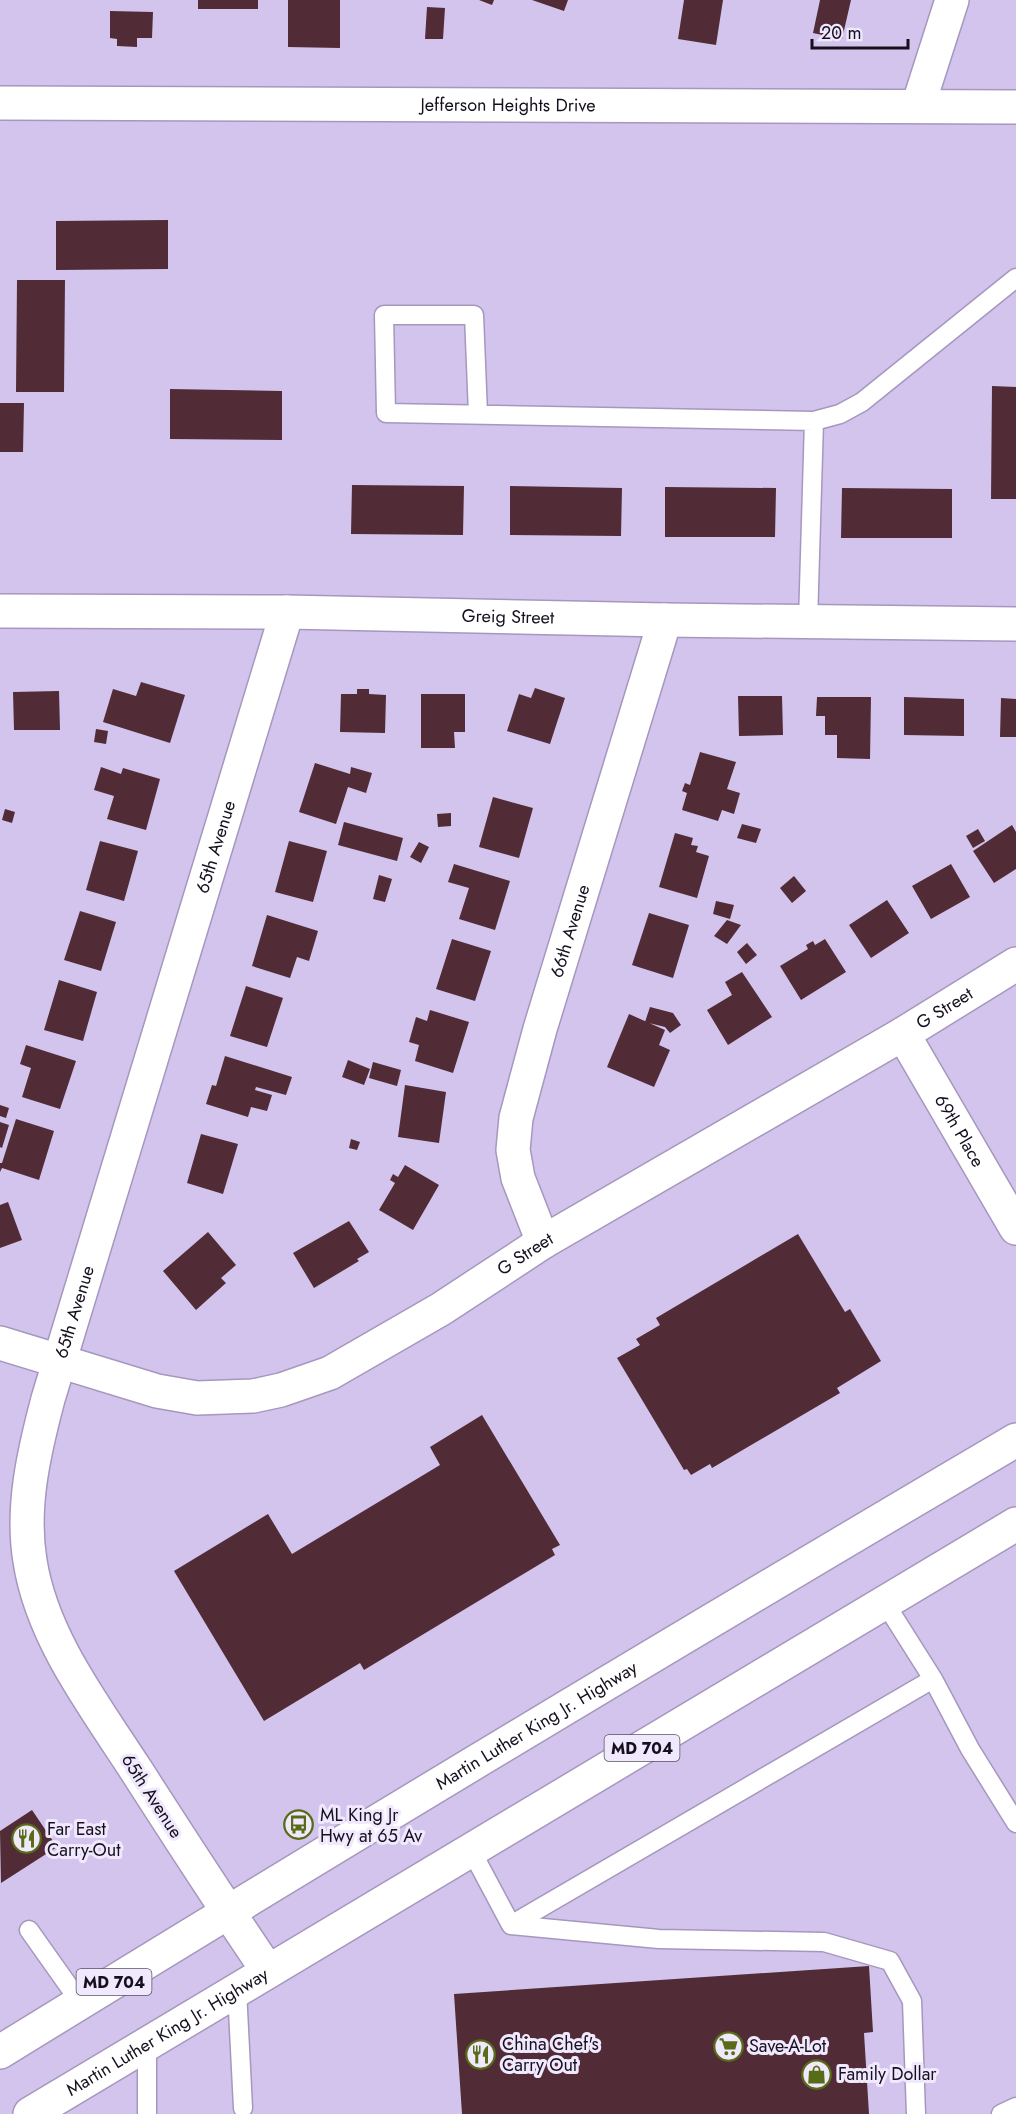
<svg xmlns="http://www.w3.org/2000/svg" width="1016" height="2114" font-family="Jost,sans-serif">
  <style>
    .building { fill: #512b36 }
    .lines { fill: none; stroke-linecap: round; stroke-linejoin: round }
    .lane-casing { stroke: #a697be; stroke-width: 21 }
    .street-casing { stroke: #a697be; stroke-width: 36 }
    .primary-casing { stroke: #a697be; stroke-width: 36 }
    .lane { stroke: #fff; stroke-width: 18 }
    .street { stroke: #fff; stroke-width: 33 }
    .primary { stroke: #fff; stroke-width: 33 }
    .labels { text-anchor: middle; dominant-baseline: central; stroke-width: 6; stroke-linejoin: round; paint-order: stroke }
    .shield { fill: #f0e9fe; stroke: #575161; stroke-width: 1.5 }
    .shield-label { font-size: 16px; font-weight: bold; fill: #16101e }
    .street-label { font-size: 18px; fill: #16101e; stroke: #f0e9fe }
    .poi-label { font-size: 18px; fill: #16101e; stroke: #f0e9fe; text-anchor: start }
  </style>
  <rect width="100%" height="100%" fill="#d3c4ed"/>
  <!-- building -->
  <path class="building" d="M198,0H258V9H198Z
    M288,0H340V48L288,47Z
    M479,0H494L492,5Z
    M532,0H568L564,11Z
    M684,0H723L716,45L678,39Z
    M820,0H851L842,39L813,33Z
    M427,7L445,8L443,39H425Z
    M110,11L153,12L152,38H137V47L117,46V39L110,38Z
    M168,220V269L56,270V221Z
    M17,280H65L64,392H16Z
    M992,386L1016,387V499H991Z
    M170,389L282,391V440L170,439Z
    M0,403H24L23,452H0Z
    M352,485L464,486L463,535L351,534Z
    M510,486L622,488L621,536L510,535Z
    M665,487L776,488L775,537H665Z
    M842,488L952,489V538H841Z
    M141,682L185,695L170,743L103,722L113,689L136,696Z
    M535,688L565,698L550,744L507,731L519,694L531,698Z
    M357,689H369V694L386,695L385,733L340,732L341,694H357Z
    M59,691L60,730H14L13,692Z
    M421,694H465V732H454L455,748H421Z
    M738,696H782L783,735L739,736Z
    M817,697H871L870,759L837,758V735H825V716H816Z
    M904,697L964,699V736L904,735Z
    M1001,698L1016,699V737H1000Z
    M96,729L108,731L106,744L94,742Z
    M700,752L736,762L727,789L740,793L734,814L722,810L718,821L682,810L687,793L682,791L685,783L690,785Z
    M315,763L350,774L351,767L372,773L366,793L348,787L336,824L299,812Z
    M101,767L121,774L123,768L160,779L146,830L107,819L114,796L94,790Z
    M493,797L533,808L519,858L479,847Z
    M5,809L15,812L12,823L2,820Z
    M451,813V826L438,827L437,814Z
    M344,822L403,838L397,861L338,845Z
    M742,824L761,829L756,843L737,838Z
    M1012,825L1016,832V869L994,883L973,851Z
    M978,829L985,841L973,848L966,836Z
    M675,833L693,838L691,845L698,846L696,852L709,856L697,898L659,887Z
    M100,841L138,851L124,901L86,890Z
    M289,841L327,851L313,902L275,892Z
    M419,842L429,847L421,863L410,857Z
    M454,864L510,881L495,930L459,919L469,888L448,882Z
    M951,864L970,897L931,919L912,886Z
    M379,875L392,879L385,902L373,899Z
    M794,876L806,891L792,903L780,888Z
    M887,900L909,933L871,958L849,925Z
    M716,901L734,905L730,919L713,914Z
    M80,911L116,922L101,971L64,960Z
    M649,913L689,925L673,978L632,965Z
    M267,915L318,931L309,961L297,957L290,978L252,966Z
    M727,920L741,925L727,944L714,936Z
    M452,939L491,951L475,1001L436,989Z
    M825,939L846,972L801,1000L780,966L808,949L806,945L813,941L815,945Z
    M747,943L757,955L746,964L737,952Z
    M742,972L772,1017L728,1045L707,1010L732,995L725,982Z
    M59,980L97,992L83,1041L44,1030Z
    M246,986L283,998L267,1047L230,1036Z
    M650,1007L673,1013L681,1025L670,1033L665,1027L645,1022Z
    M430,1010L469,1022L453,1073L415,1061L419,1045L409,1042L416,1017L427,1021Z
    M629,1014L665,1030L659,1045L670,1050L654,1087L607,1067Z
    M26,1045L76,1061L60,1109L22,1097L31,1068L20,1064Z
    M225,1056L292,1077L286,1095L256,1087L255,1090L272,1095L267,1111L251,1107L248,1117L206,1104L212,1085L216,1086Z
    M348,1060L370,1069L364,1085L342,1077Z
    M373,1062L401,1070L397,1086L369,1078Z
    M405,1085L446,1092L439,1143L398,1137Z
    M0,1105L9,1108L6,1118L0,1116Z
    M16,1119L54,1131L39,1180L2,1168L0,1172V1163H2Z
    M0,1122L9,1125L2,1148L0,1147Z
    M201,1134L238,1144L223,1194L187,1183Z
    M351,1139L360,1142L357,1150L349,1148Z
    M405,1165L439,1185L413,1230L379,1210L395,1183L390,1180L393,1174L398,1177Z
    M8,1202L22,1240L0,1248V1205Z
    M349,1221L369,1252L357,1259L359,1261L314,1288L293,1253Z
    M208,1232L236,1265L221,1278L226,1283L196,1310L163,1271Z
    M798,1234L845,1312L850,1309L881,1361L837,1388L840,1393L712,1468L710,1464L691,1475L687,1469L684,1470L617,1358L640,1345L636,1339L660,1325L656,1318Z
    M482,1415L560,1545L552,1549L555,1555L364,1670L360,1663L264,1721L174,1571L268,1514L292,1554L440,1465L430,1447Z
    M32,1810L57,1847L1,1883L0,1831Z
    M869,1966L873,2032L864,2033L869,2114H462L454,1994Z"/>
  <g class="lines">
    <defs>
      <path id="lane" d="M478,414L474,315H384L386,413L814,421L840,414L862,402L1016,278
        M808,622L814,421
        M885,1603L933,1679L970,1749L1016,1823
        M471,1850L511,1925L659,1939L824,1942L890,1961L912,2001L916,2114
        M511,1925L933,1679
        M29,1930L80,2002
        M237,1990L243,2108
        M147,2114V2044
        M1001,2114L1016,2107"/>
      <g id="street">
        <path id="s1" d="M0,103L1016,107"/>
        <path d="M918,106L952,0"/>
        <path id="s2" d="M0,611L287,612L665,620L1016,624"/>
        <path id="s3" d="M903,1034L1016,1228"/>
        <path id="s4" d="M543,1242L518,1178L513,1150L516,1118L540,1029L665,620"/>
        <path id="s5" d="M0,1343L157,1391L197,1398L253,1396L281,1390L330,1373L441,1309L543,1242L903,1034L1016,964"/>
        <path id="s6" d="M268,1971C223,1905 179,1837 136,1770C94,1705 42,1638 30,1561C21,1507 34,1452 48,1399L287,612"/>
      </g>
      <g id="primary">
        <path id="s7" d="M0,2052C337,1844 675,1641 1016,1440"/>
        <path id="s8" d="M30,2114L1016,1524"/>
      </g>
    </defs>
    <!-- lane casing -->
    <use href="#lane" class="lane-casing"/>
    <!-- street casing -->
    <use href="#street" class="street-casing"/>
    <!-- primary casing -->
    <use href="#primary" class="primary-casing"/>
    <!-- lane -->
    <use href="#lane" class="lane"/>
    <!-- street -->
    <use href="#street" class="street"/>
    <!-- primary -->
    <use href="#primary" class="primary"/>
  </g>
  <!-- icons -->
  <defs>
    <symbol id="bus-ring" viewBox="-11 -11 22 22"><circle r="9.5" fill="#f0e9fe" stroke="#586b17" stroke-width="1.5"/><path d="M-5-6H5V4H4V6H2V4H-2V6H-4V4H-5ZM-3.5-4V0h7V-4ZM-3.5 1.2v1.5H-2V1.2ZM2 1.2v1.5H3.5V1.2Z" fill="#586b17"/></symbol>
    <symbol id="restaurant-ring" viewBox="-11 -11 22 22"><circle r="9.5" fill="#f0e9fe" stroke="#586b17" stroke-width="1.5"/><path d="M-5-6h1v4h1v-4h1v4h1v-4h1v5L-1.5 .5V6h-2V.5L-5-1ZM5-6V6H3V1.5H1.5Q1.5-4 5-6Z" fill="#586b17"/></symbol>
    <symbol id="supermarket-ring" viewBox="-11 -11 22 22"><circle r="9.5" fill="#f0e9fe" stroke="#586b17" stroke-width="1.5"/><path d="M-6-5.5h2.5l.6 2H6L4.5 2H-2.5L-4.4-4H-6ZM-1.5 3.2a1.3 1.3 0 1 0 .1 0ZM3 3.2a1.3 1.3 0 1 0 .1 0Z" fill="#586b17"/></symbol>
    <symbol id="shop-ring" viewBox="-11 -11 22 22"><circle r="9.5" fill="#f0e9fe" stroke="#586b17" stroke-width="1.5"/><path d="M-5-2.5h2.3a2.7 3.5 0 0 1 5.4 0H5L5.5 6h-11ZM-1.5-2.5h3a1.5 2.3 0 0 0-3 0Z" fill="#586b17"/></symbol>
  </defs>
  <g fill-rule="evenodd">
    <use href="#bus-ring" x="282" y="1808" width="33" height="33"/>
    <use href="#restaurant-ring" x="10" y="1822" width="33" height="33"/>
    <use href="#supermarket-ring" x="712" y="2030" width="33" height="33"/>
    <use href="#restaurant-ring" x="464" y="2038" width="33" height="33"/>
    <use href="#shop-ring" x="800" y="2058" width="33" height="33"/>
  </g>
  <g class="labels">
    <!-- shield labels -->
    <g class="shield">
      <rect x="604.5" y="1735" width="75" height="26" rx="4.5"/>
      <rect x="76.5" y="1969" width="75" height="26" rx="4.5"/>
    </g>
    <g class="shield-label">
      <text x="642" y="1748">MD 704</text>
      <text x="114" y="1982">MD 704</text>
    </g>
    <!-- street labels -->
    <g class="street-label">
      <text stroke="none"><textPath href="#s1" startOffset="508">Jefferson Heights Drive</textPath></text>
      <text stroke="none"><textPath href="#s2" startOffset="508">Greig Street</textPath></text>
      <text stroke="none"><textPath href="#s6" startOffset="1218">65th Avenue</textPath></text>
      <text stroke="none"><textPath href="#s4" startOffset="324">66th Avenue</textPath></text>
      <text stroke="none"><textPath href="#s5" startOffset="1056">G Street</textPath></text>
      <text stroke="none"><textPath href="#s3" startOffset="112">69th Place</textPath></text>
      <text stroke="none"><textPath href="#s5" startOffset="570">G Street</textPath></text>
      <text stroke="none"><textPath href="#s6" startOffset="732">65th Avenue</textPath></text>
      <text stroke="none"><textPath href="#s7" startOffset="628">Martin Luther King Jr. Highway</textPath></text>
      <text transform="translate(152 1796) rotate(57)">65th Avenue</text>
      <text stroke="none"><textPath href="#s8" startOffset="160">Martin Luther King Jr. Highway</textPath></text>
    </g>
    <!-- poi labels -->
    <g class="poi-label">
      <text x="320" y="1815">ML King Jr<tspan x="320" dy="21">Hwy at 65 Av</tspan></text>
      <text x="47" y="1829">Far East<tspan x="47" dy="21">Carry-Out</tspan></text>
      <text x="502" y="2044">China Chef's<tspan x="502" dy="21">Carry Out</tspan></text>
      <text x="749" y="2046">Save-A-Lot</text>
      <text x="838" y="2074">Family Dollar</text>
    </g>
  </g>
  <!-- scale -->
  <path d="M812 39v9h96v-9" fill="none" stroke="#16101e" stroke-width="3"/>
  <text x="821" y="39" font-size="18" fill="#16101e" stroke="#f0e9fe" stroke-width="4.5" paint-order="stroke">20 m</text>
</svg>
